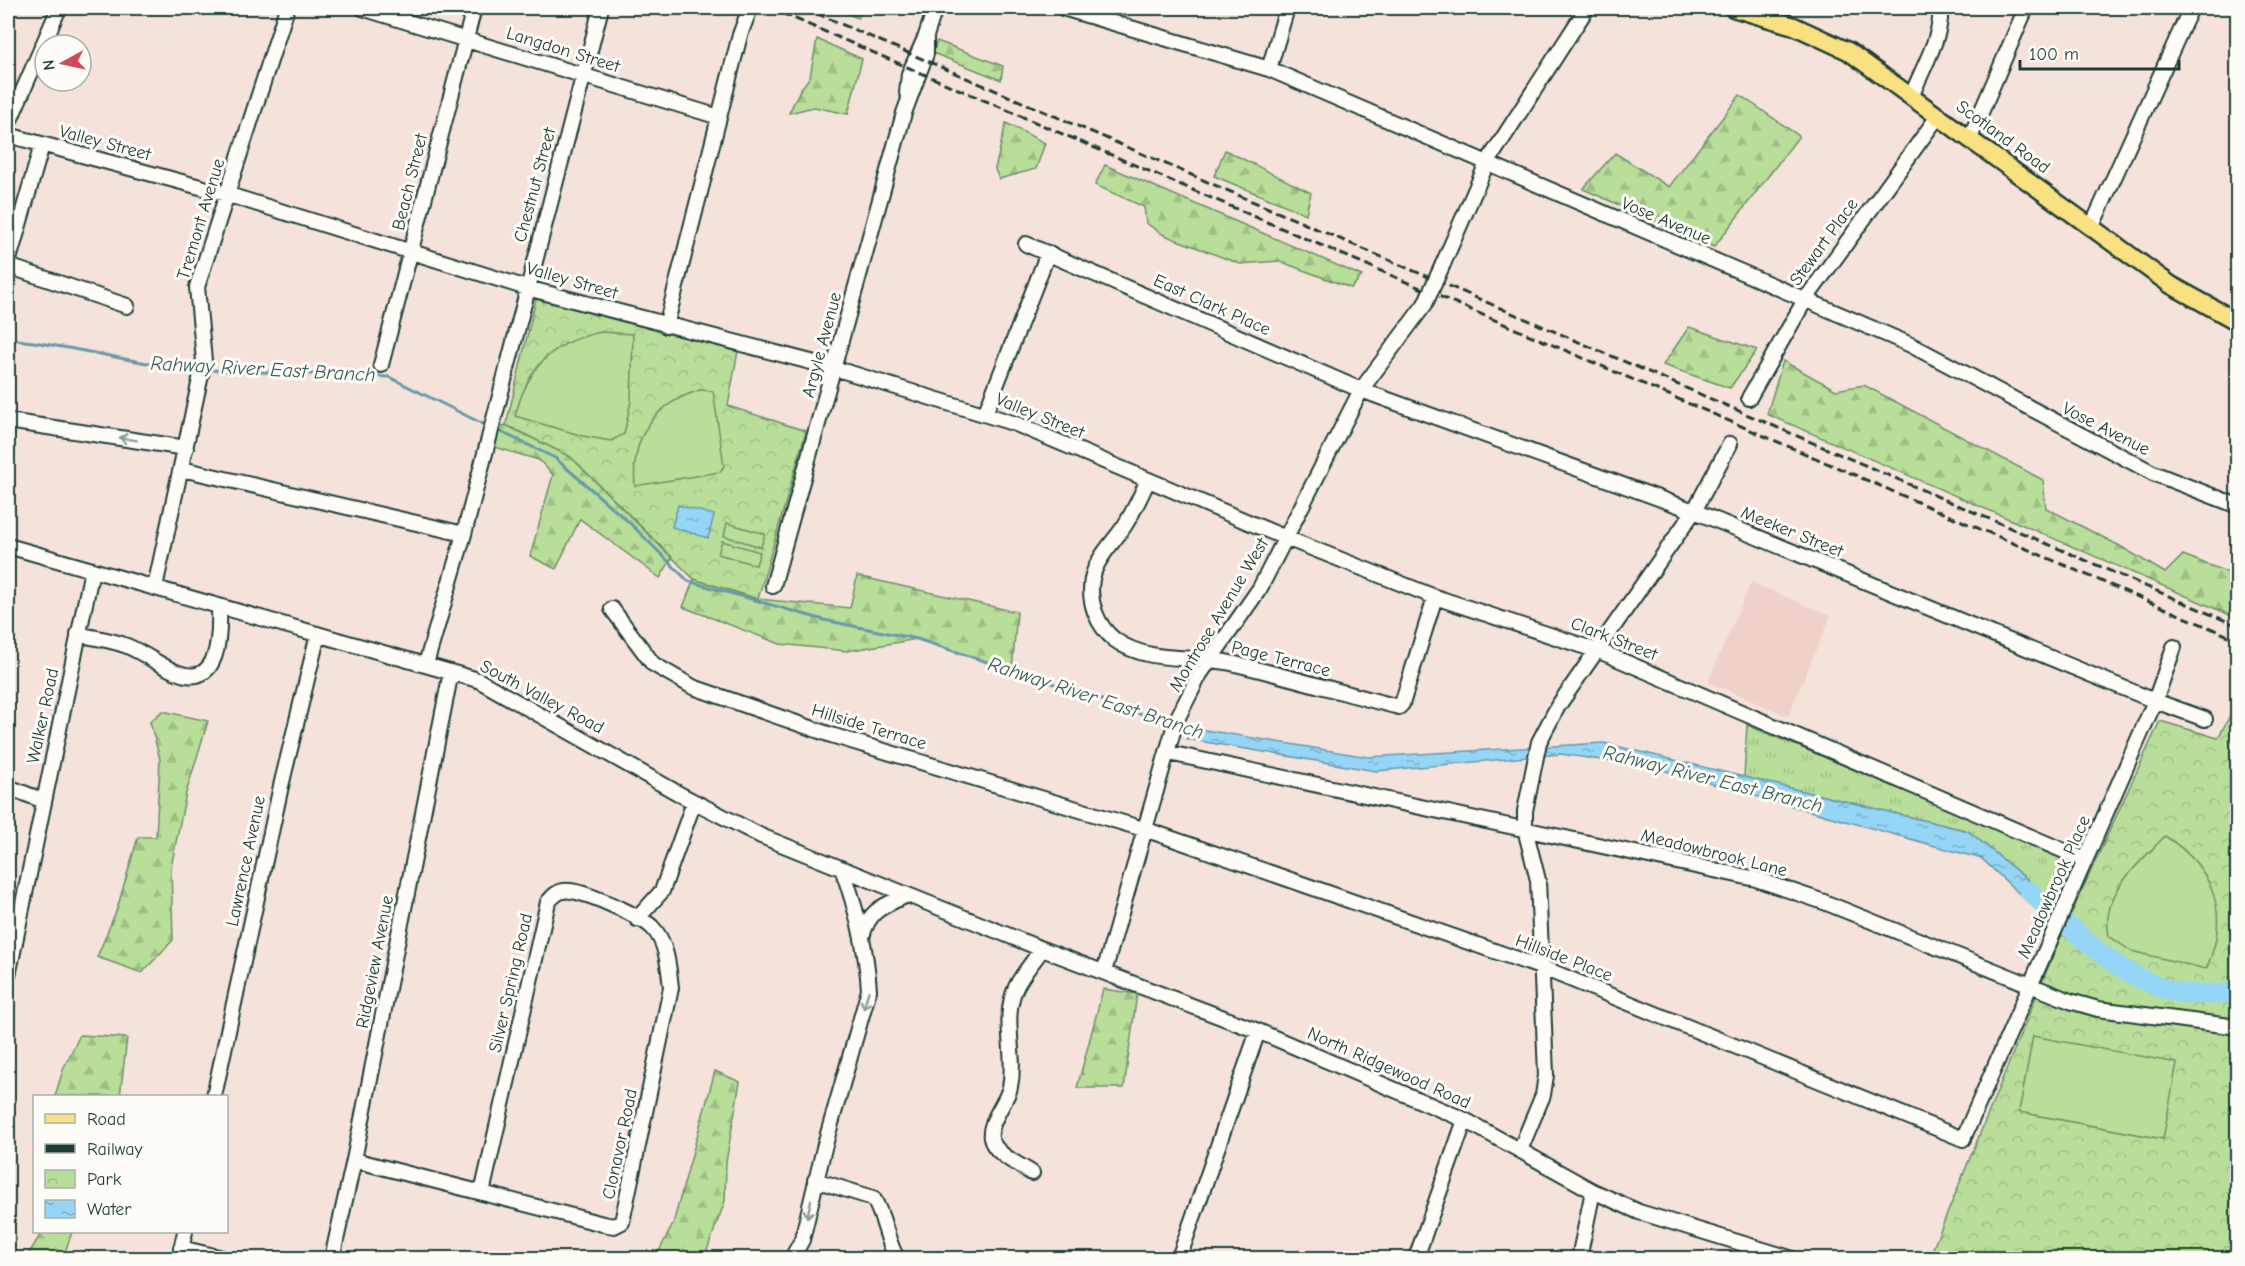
<svg xmlns="http://www.w3.org/2000/svg" width="2245" height="1266" font-family="'Comic Neue',sans-serif">
  <style>
    .built { fill: #efd2c7 }
    .grass { fill: url(#grass-tufts); stroke: #6c8e67; stroke-width: 1.5 }
    .forest { fill: url(#forest-firs); stroke: #6c8e67; stroke-width: 1.5 }
    .park { fill: url(#park-crowns); stroke: #6c8e67; stroke-width: 1.5 }
    .pitch { fill: #b8de9a; stroke: #6c8e67; stroke-width: 1.5 }
    .water { fill: url(#water-ripples); stroke: #6699a9; stroke-width: 1.5 }
    .lines { fill: none; stroke-linecap: round; stroke-linejoin: round }
    .stream { stroke: #6699a9; stroke-width: 3 }
    .river { stroke: #95d6f7; stroke-width: 20 }
    .minor-casing { stroke: #1f3d34; stroke-width: 18 }
    .major-casing { stroke: #1f3d34; stroke-width: 21 }
    .minor { stroke: #fdfcf7; stroke-width: 14 }
    .major { stroke: #f9e181; stroke-width: 16 }
    .rail { stroke: #1f3d34; stroke-width: 3; stroke-dasharray: 9 4.5; stroke-linecap: butt }
    .minor-bridge-casing { stroke: #1f3d34; stroke-width: 18; stroke-linecap: butt }
    .minor-bridge { stroke: #fdfcf7; stroke-width: 14 }
    .oneway { stroke: #8e9c96 }
    .labels { text-anchor: middle; dominant-baseline: central; stroke-width: 6; stroke-linejoin: round; paint-order: stroke }
    .street-label { font-size: 18px; fill: #1f3d34; stroke: #fdfcf7 }
    .water-label { font-size: 20px; font-style: italic; fill: #375c5b; stroke: #fdfcf7 }
  </style>
  <defs>
    <pattern id="grass-tufts" width="24" height="20" patternUnits="userSpaceOnUse" patternTransform="scale(1.5)"><rect width="24" height="20" fill="#b8de9a"/><path d="M3 7l-1-3M5 7V3M7 7l1-3M15 17l-1-3M17 17v-4M19 17l1-3" fill="none" stroke="#9ebf85"/></pattern>
    <pattern id="forest-firs" width="22" height="20" patternUnits="userSpaceOnUse" patternTransform="scale(1.5)"><rect width="22" height="20" fill="#b8de9a"/><path d="M5 1l3.5 6h-7zM16 11l3.5 6h-7z" fill="#9ebf85"/></pattern>
    <pattern id="park-crowns" width="20" height="18" patternUnits="userSpaceOnUse" patternTransform="scale(1.5)"><rect width="20" height="18" fill="#b8de9a"/><path d="M2 6a3 3 0 1 1 6 0M12 15a3 3 0 1 1 6 0" fill="none" stroke="#9ebf85"/></pattern>
    <pattern id="water-ripples" width="26" height="14" patternUnits="userSpaceOnUse" patternTransform="scale(1.5)"><rect width="26" height="14" fill="#95d6f7"/><path d="M2 4q2-2 4 0t4 0M15 11q2-2 4 0t4 0" fill="none" stroke="#79afc9"/></pattern>
  </defs>
  <rect width="100%" height="100%" fill="#f5e3db"/>
  <filter id="ink" filterUnits="userSpaceOnUse"><feTurbulence type="fractalNoise" baseFrequency=".0167" numOctaves="2"/><feDisplacementMap in="SourceGraphic" scale="12" xChannelSelector="R" yChannelSelector="G"/><feConvolveMatrix kernelMatrix="1 2 1 2 8 2 1 2 1" color-interpolation-filters="sRGB"/></filter>
  <g filter="url(#ink)">
    <!-- built -->
    <path class="built" d="M1751,582L1831,616L1788,716L1708,682Z"/>
    <!-- grass -->
    <path class="grass" d="M1747,725L2074,862L2056,898L2052,900L1968,831L1744,777Z"/>
    <!-- forest -->
    <path class="forest" d="M834,8H862L858,18Z
      M817,39L862,59L848,114L814,107L789,113L800,90L810,77Z
      M937,41L1003,66L1001,80L933,53Z
      M1740,95L1799,136L1714,247L1583,189L1615,153L1669,187Z
      M1006,123L1045,143L1036,169L999,179L995,169Z
      M1225,150L1311,193L1306,214L1214,176Z
      M1105,165L1362,276L1351,288L1279,261L1240,264L1164,235L1146,223L1144,207L1095,185Z
      M1689,327L1757,350L1730,388L1663,365Z
      M1783,361L1836,390L1864,385L2043,480L2046,508L2120,546L2165,573L2183,555L2237,576V618L1767,414Z
      M506,425L571,457L672,558L660,578L580,519L556,569L530,556L553,475L539,460L491,446L497,427Z
      M857,576L1017,612L1012,670L917,639L847,651L780,644L683,607L694,579L758,599L850,608Z
      M162,711L208,721L186,793L171,867L173,940L142,973L97,957L117,909L138,837H156L160,759L150,722Z
      M1103,989L1137,994L1124,1088H1077Z
      M80,1035L127,1038L120,1096H55L64,1067Z
      M715,1071L740,1082L726,1162L725,1201L704,1258H641L659,1251L673,1224Z
      M42,1232H72L63,1258H26Z"/>
    <!-- park -->
    <path class="park" d="M536,299L738,351L728,406L806,431L758,599L694,579L571,457L506,425Z
      M2237,702V1258H1929L2061,936L2160,721L2218,738Z"/>
    <!-- pitch -->
    <path class="pitch" d="M601,332L633,334L631,401L624,434L611,441L583,436L515,416C528,367 551,342 601,332Z
      M700,390L713,391L724,466L720,472L635,486C631,437 652,405 700,390Z
      M727,523L765,534L761,547L724,536Z
      M722,541L760,552L756,565L718,554Z
      M2165,836C2214,867 2231,915 2206,969L2131,951L2109,936C2100,893 2138,865 2165,836Z
      M2033,1036L2177,1063L2163,1139L2019,1112Z"/>
    <!-- water -->
    <path class="water" d="M678,505L714,515L708,538L672,527Z
      M1187,727L1368,757L1604,743L1968,831L2052,900L2045,918L1982,859L1655,768L1561,754L1376,771L1187,739Z"/>
    <g class="lines">
      <!-- stream -->
      <path class="stream" d="M8,339C72,345 134,365 198,369
        M208,370L389,377L489,427
        M495,429L555,458L631,524L688,581L824,620L917,639L1088,695L1171,725
        M1177,728L1190,733"/>
      <!-- river -->
      <path class="river" d="M2029,891C2070,927 2114,973 2168,990C2188,997 2216,993 2238,993"/>
      <defs>
        <path id="minor" d="M362,8L719,117
          M1063,8L1269,69L1911,345L2153,473L2238,506
          M1269,69L1287,8
          M907,93L909,74L925,38
          M1912,95C1922,69 1943,35 1940,8
          M8,125L59,8
          M8,135L226,194L527,288L834,368L1016,424L1286,538L1435,597L1604,653L2085,860
          M1970,138L2026,8
          M2092,226L2191,8
          M1026,244L1361,390L1694,511L2155,701L2205,719
          M8,263L42,145
          M1443,264L1487,163L1587,8
          M8,266L127,306
          M666,326L740,35L750,8
          M381,365L474,8
          M1749,398L1805,300L1939,115
          M985,414L1048,253
          M8,421L186,448
          M182,469L464,534
          M1148,480C1141,495 1134,511 1125,525C1114,542 1096,558 1092,579C1088,602 1097,626 1115,640C1148,664 1193,655 1231,663C1287,676 1343,693 1399,707L1402,704L1435,597
          M8,546L478,680L683,796L761,836L1042,949L1258,1031L1465,1120L1593,1191L1639,1212L1790,1258
          M773,586L904,113L926,54V36L935,8
          M155,587L204,361L197,287L287,8
          M612,609L653,664L693,687L831,735L1150,831L1543,968L1963,1139L2155,701L2174,647
          M78,634C94,638 112,640 127,646C144,653 159,665 176,672C220,690 220,634 219,607
          M426,664L464,534L601,8
          M1169,753L1756,879L1824,902L2070,1001L2098,1009L2238,1027
          M8,787L44,801
          M637,919L662,891L694,802
          M862,938C867,912 882,906 905,896
          M1104,972L1176,721L1200,674L1260,588L1361,390L1425,304
          M8,976L92,570
          M214,1096L281,786L318,634
          M1520,1150L1543,1095L1546,1075L1538,880L1525,829V811L1539,742L1558,706L1694,511L1730,444
          M354,1160L603,1224L614,1226L622,1222L671,988C669,969 667,942 652,927C640,916 578,887 563,891C556,892 553,897 548,902L482,1193
          M1032,1173C1020,1165 994,1154 991,1138C988,1122 1007,1102 1010,1087C1017,1054 1001,1019 1016,987C1022,974 1034,961 1042,949
          M815,1180L873,1198C885,1217 886,1240 897,1258
          M181,1248L222,1258
          M179,1258L185,1232
          M332,1258L354,1160L451,672
          M792,1258L802,1240L824,1148L869,990C867,952 856,907 843,871
          M1179,1258L1258,1031
          M1416,1258L1465,1120
          M1579,1258L1593,1191"/>
        <path id="major" d="M1733,8L1794,26L1848,51L2171,285L2238,322"/>
      </defs>
      <!-- minor casing -->
      <use href="#minor" class="minor-casing"/>
      <!-- major casing -->
      <use href="#major" class="major-casing"/>
      <!-- minor -->
      <use href="#minor" class="minor"/>
      <!-- major -->
      <use href="#major" class="major"/>
      <!-- rail -->
      <path class="rail" d="M770,8L2238,640
        M804,8L2238,626"/>
      <defs>
        <path id="minor-bridge" d="M1425,304L1443,264"/>
      </defs>
      <!-- minor-bridge casing -->
      <use href="#minor-bridge" class="minor-bridge-casing"/>
      <!-- minor-bridge -->
      <use href="#minor-bridge" class="minor-bridge"/>
    </g>
    <!-- one-way arrows -->
    <defs><path id="oneway-shaft" d="M-6 0H5M1.5-3L5.5 0L1.5 3" fill="none" stroke-width="1.6" stroke-linecap="round" stroke-linejoin="round" transform="scale(1.5)"/></defs>
    <g class="oneway">
      <use href="#oneway-shaft" transform="translate(128 439) rotate(-171)"/>
      <use href="#oneway-shaft" transform="translate(866 1000) rotate(106)"/>
      <use href="#oneway-shaft" transform="translate(809 1209) rotate(103)"/>
    </g>
  </g>
  <g class="labels">
    <!-- street labels -->
    <g class="street-label">
      <text transform="translate(563 50) rotate(17)">Langdon Street</text>
      <text transform="translate(2003 137) rotate(36)">Scotland Road</text>
      <text transform="translate(105 143) rotate(15)">Valley Street</text>
      <text transform="translate(410 182) rotate(-76)">Beach Street</text>
      <text transform="translate(535 185) rotate(-75)">Chestnut Street</text>
      <text transform="translate(201 219) rotate(-73)">Tremont Avenue</text>
      <text transform="translate(1666 221) rotate(23)">Vose Avenue</text>
      <text transform="translate(1824 242) rotate(-54)">Stewart Place</text>
      <text transform="translate(572 281) rotate(16)">Valley Street</text>
      <text transform="translate(1212 305) rotate(24)">East Clark Place</text>
      <text transform="translate(822 345) rotate(-75)">Argyle Avenue</text>
      <text transform="translate(1040 416) rotate(22)">Valley Street</text>
      <text transform="translate(2106 429) rotate(27)">Vose Avenue</text>
      <text transform="translate(1792 532) rotate(22)">Meeker Street</text>
      <text transform="translate(1219 615) rotate(-59)">Montrose Avenue West</text>
      <text transform="translate(1614 639) rotate(21)">Clark Street</text>
      <text transform="translate(1281 659) rotate(14)">Page Terrace</text>
      <text transform="translate(542 697) rotate(28)">South Valley Road</text>
      <text transform="translate(43 716) rotate(-78)">Walker Road</text>
      <text transform="translate(869 727) rotate(17)">Hillside Terrace</text>
      <text transform="translate(1714 853) rotate(14)">Meadowbrook Lane</text>
      <text transform="translate(246 861) rotate(-78)">Lawrence Avenue</text>
      <text transform="translate(2054 887) rotate(-66)">Meadowbrook Place</text>
      <text transform="translate(1564 958) rotate(21)">Hillside Place</text>
      <text transform="translate(375 962) rotate(-79)">Ridgeview Avenue</text>
      <text transform="translate(511 983) rotate(-77)">Silver Spring Road</text>
      <text transform="translate(1389 1068) rotate(24)">North Ridgewood Road</text>
      <text transform="translate(620 1144) rotate(-78)">Clonavor Road</text>
    </g>
    <!-- water labels -->
    <g class="water-label">
      <text transform="translate(263 369) rotate(3)">Rahway River East Branch</text>
      <text transform="translate(1096 698) rotate(18)">Rahway River East Branch</text>
      <text transform="translate(1713 779) rotate(14)">Rahway River East Branch</text>
    </g>
  </g>
  <!-- margin -->
  <rect width="2245" height="1266" fill="none" stroke="#fdfcf7" stroke-width="30"/>
  <rect x="15" y="15" width="2215" height="1236" fill="none" stroke="#1f3d34" stroke-width="2" filter="url(#ink)"/>
  <!-- legend -->
  <rect x="33" y="1095" width="195" height="138" fill="#fdfcf7" stroke="#a4b0a9" stroke-width="1.5"/>
  <rect x="45" y="1114" width="30" height="9" fill="#f9e181" stroke="#a4b0a9" stroke-width="1.5"/>
  <text x="87" y="1125" font-size="18" fill="#1f3d34">Road</text>
  <rect x="45" y="1144" width="30" height="9" fill="#1f3d34" stroke="#a4b0a9" stroke-width="1.5"/>
  <text x="87" y="1155" font-size="18" fill="#1f3d34">Railway</text>
  <rect x="45" y="1170" width="30" height="18" fill="url(#park-crowns)" stroke="#a4b0a9" stroke-width="1.5"/>
  <text x="87" y="1185" font-size="18" fill="#1f3d34">Park</text>
  <rect x="45" y="1200" width="30" height="18" fill="url(#water-ripples)" stroke="#a4b0a9" stroke-width="1.5"/>
  <text x="87" y="1215" font-size="18" fill="#1f3d34">Water</text>
  <!-- north arrow -->
  <g transform="translate(63 63) rotate(262)"><circle r="28" fill="#fdfcf7" stroke="#a4b0a9" stroke-width="1.5"/>
  <path d="M0-4.5L10 22L0 15L-10 22Z" fill="#d1495b"/>
  <text y="-9" font-size="16" font-weight="bold" text-anchor="middle" fill="#1f3d34">N</text>
  </g>
  <!-- scale -->
  <path d="M2020 60v9h159v-9" fill="none" stroke="#1f3d34" stroke-width="3"/>
  <text x="2029" y="60" font-size="18" fill="#1f3d34" stroke="#fdfcf7" stroke-width="4.5" paint-order="stroke">100 m</text>
</svg>
